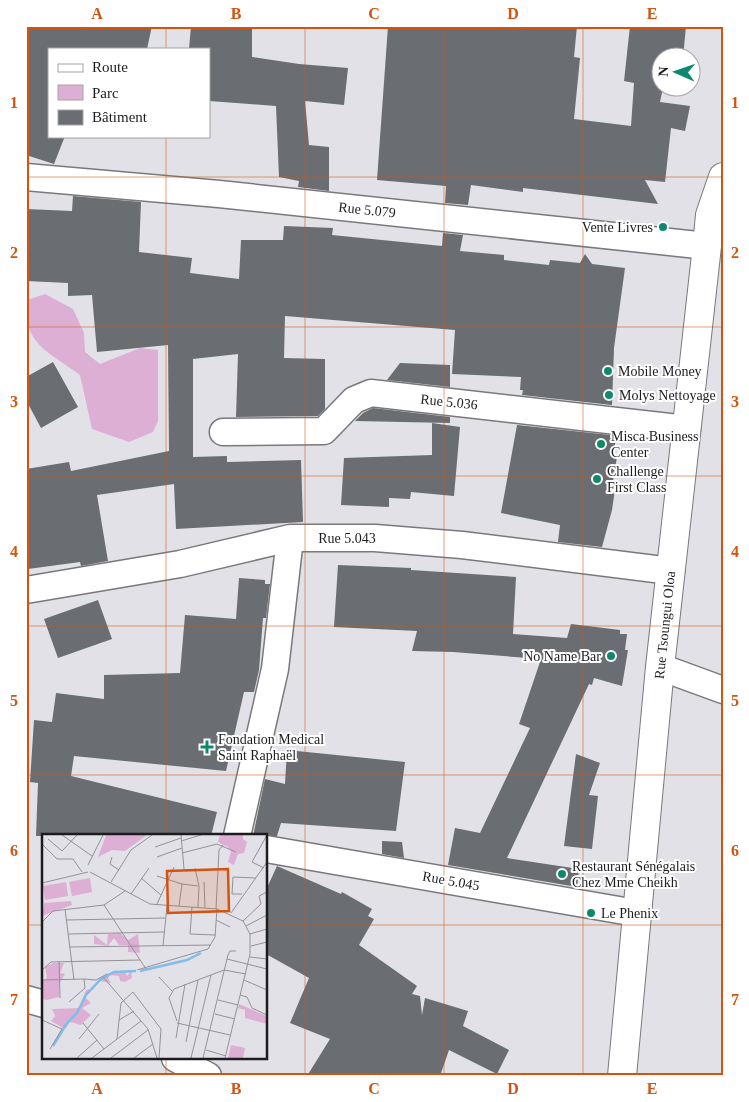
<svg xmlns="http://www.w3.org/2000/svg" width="749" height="1102" font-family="Georgia,serif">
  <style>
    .green { fill: #deafd4 }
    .building { fill: #6a6d71 }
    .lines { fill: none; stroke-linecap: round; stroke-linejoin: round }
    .street-casing { stroke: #79797d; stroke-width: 29 }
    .primary-casing { stroke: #79797d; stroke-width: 30 }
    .street { stroke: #fff; stroke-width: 26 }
    .primary { stroke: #fff; stroke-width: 28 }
    .grid { fill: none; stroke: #d4530e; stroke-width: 1; stroke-opacity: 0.55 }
    .poi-dot { fill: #0d8a6e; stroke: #fff; stroke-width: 2 }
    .labels { text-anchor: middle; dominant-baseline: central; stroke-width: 4; stroke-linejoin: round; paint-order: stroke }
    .street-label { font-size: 14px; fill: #1c1c1e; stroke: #fff }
    .poi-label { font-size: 14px; fill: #1c1c1e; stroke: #fff; text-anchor: start }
    .inset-river { fill: none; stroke: #81bde8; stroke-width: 2.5 }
    .inset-road { fill: none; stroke: #939297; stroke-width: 1 }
    .view { fill: #d4530e; fill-opacity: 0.15; stroke: #d4530e; stroke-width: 2.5 }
    .inset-edge { fill: none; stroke: #1c1c1e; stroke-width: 2.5 }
    .neatline { fill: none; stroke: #d4530e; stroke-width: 2 }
    .grid-label { font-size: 16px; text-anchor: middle; font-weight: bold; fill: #d4530e }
  </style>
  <rect width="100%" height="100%" fill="#e2e1e7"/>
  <!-- green -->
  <path class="green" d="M45,294L73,309L84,333L85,352L100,364L140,348L158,350V421L153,432L129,442L92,429L80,375C49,352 22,344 27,300Z"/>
  <!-- building -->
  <path class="building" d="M26,26H152L147,49H49V136H65L54,164L26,155Z
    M191,26H252V57L299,64L348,68L344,105L305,101L309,145L329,147V191L298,187L299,181L279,177L276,106L209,101V49H189Z
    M388,26H577L574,57L580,58L574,119L631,126L634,83L624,81L630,26H686L683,58H662L663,88L660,102L690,106L685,131L671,128L665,182L645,180L658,204L523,188V192L471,185L468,205L445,203L446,186L377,180Z
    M73,196L141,202L139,252L192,258L190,273L239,279L241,240H283L284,226L333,228L332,235L442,246L443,233L463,235L460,251L504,255V260L549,265L550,260L580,263L585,254L592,264L625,268L614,348L612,405L522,395L523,390H520L521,377L452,374L455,330L285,316L284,358L325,359V409L318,416L236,417L238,354L193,359V457L227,456V462L301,460L303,522L176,529L174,484L97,495L108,561L81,566L80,562L28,569L26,469L69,462L71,471L169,451L168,345L97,352L92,295L68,296V283L26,281V209L72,211Z
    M53,362L78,407L41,428L26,400V377Z
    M400,363L450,365V387L387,380Z
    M373,408L450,417V423L355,421L363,413Z
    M432,423L460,427L454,496L411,492L410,499L389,498V507L341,505L344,458L432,455Z
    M517,425L610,435V438H616L613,457H617L613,481L616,482L612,510L602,547L558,542L560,525L501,513Z
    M338,565L411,568V570L516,577L513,634L567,638L571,624L620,630V634H627L625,650H628L622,686L594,678L592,685L589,684L507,858L579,869L577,887L448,865L455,828L480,833L530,728L519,724L541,659L453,652L412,651L417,631L334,627Z
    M239,578L265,580V584H270L266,618H263L259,670L254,692H244L226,771L74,756L71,776L217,812L211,836H36L38,783L30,782L34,720L52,722L56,693L104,699V675L180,673L185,615L236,619Z
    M98,600L112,639L58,658L44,619Z
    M287,750L405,762L396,831L281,823L277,836H253L265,779L285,784Z
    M576,754L600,763L589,795L598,796L592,849L564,846Z
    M382,841L402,842L404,858L382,854Z
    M277,866L341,894L342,892L372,909L368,916L374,919L359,945L417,986L412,994L420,996L422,1015L425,998L468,1011L463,1026L509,1050L497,1074L449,1050L440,1076H307L330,1039L290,1023L309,978L266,954V890Z"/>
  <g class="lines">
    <defs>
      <path id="street" d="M26,177L219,194L707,246
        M223,432L324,431L354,400L371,393L687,429
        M26,590L180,564L290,538H375L462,545L671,571
        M660,667L723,690
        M237,836L275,669L290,538
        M266,849L636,913
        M26,999L44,1004
        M175,1058L208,1076"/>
      <path id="primary" d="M622,1076L660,667L707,246L710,215L723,177"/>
    </defs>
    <!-- street casing -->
    <use href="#street" class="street-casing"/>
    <!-- primary casing -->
    <use href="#primary" class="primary-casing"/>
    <!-- street -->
    <use href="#street" class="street"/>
    <!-- primary -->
    <use href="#primary" class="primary"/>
  </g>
  <!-- grid -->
  <path class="grid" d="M166,26V49M305,26V1076M444,26V1076M583,26V1076M166,136V836M26,177H723M26,327H723M26,476H723M26,626H723M26,775H723M26,925H44M266,925H723M166,1058V1076"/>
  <!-- markers -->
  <g class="poi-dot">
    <circle cx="663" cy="227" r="5"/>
    <circle cx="608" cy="371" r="5"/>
    <circle cx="609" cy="395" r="5"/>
    <circle cx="601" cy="444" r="5"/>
    <circle cx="597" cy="479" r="5"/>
    <circle cx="611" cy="656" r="5"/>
    <path d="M204.5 739.5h5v5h5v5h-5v5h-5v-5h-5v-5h5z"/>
    <circle cx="562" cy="874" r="5"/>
    <circle cx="591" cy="913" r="5"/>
  </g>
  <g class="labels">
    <!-- street labels -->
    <g class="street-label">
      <text transform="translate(367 210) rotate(6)">Rue 5.079</text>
      <text transform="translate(449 402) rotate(6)">Rue 5.036</text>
      <text x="347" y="538">Rue 5.043</text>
      <text transform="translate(665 625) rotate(-84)">Rue Tsoungui Oloa</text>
      <text transform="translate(451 881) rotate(10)">Rue 5.045</text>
    </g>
    <!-- poi labels -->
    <g class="poi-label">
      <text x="653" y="227" text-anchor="end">Vente Livres</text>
      <text x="618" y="371">Mobile Money</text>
      <text x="619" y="395">Molys Nettoyage</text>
      <text x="611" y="436">Misca Business<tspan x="611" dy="16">Center</tspan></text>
      <text x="607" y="471">Challenge<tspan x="607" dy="16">First Class</tspan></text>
      <text x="601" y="656" text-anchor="end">No Name Bar</text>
      <text x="218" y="739">Fondation Medical<tspan x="218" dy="16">Saint Raphaël</tspan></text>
      <text x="572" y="866">Restaurant Sénégalais<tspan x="572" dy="16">Chez Mme Cheikh</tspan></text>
      <text x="601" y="913">Le Phenix</text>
    </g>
  </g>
  <!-- overview -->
  <g transform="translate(42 834)">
    <rect width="225" height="225" fill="#e2e1e7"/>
    <path d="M64,1H105L83,17L70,16L56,23ZM178,1H201V5L205,8L202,19L196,20L192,31L186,28L189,18L186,13L176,8ZM48,44L50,58L30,62L27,48ZM24,48L26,62L3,66L1,52ZM29,67L30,71L0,82L2,69ZM78,99L86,106L96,100L98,119L86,118V111H77L72,104L66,112L52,110V101L65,111L66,100ZM11,129H22L18,139L23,140L17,150V163L5,166L0,165V148L5,144L3,133ZM73,137L83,138L85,142L89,137L90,144L83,148L78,147L77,142L68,141L66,144L69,149L58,147L43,163L49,169L40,174L49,181L39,191L28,188L23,195L9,187L13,182L10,175L37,174L44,156L50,155L64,140ZM197,170L225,182V190L203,184V176L196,174ZM189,211L203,214L201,224H186Z" fill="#deafd4"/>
    <path class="inset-river" d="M98,137L145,126L159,119M11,212L25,189L35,179L44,161L58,146L72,138L94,137"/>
    <path class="inset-road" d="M20,1L50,22M139,1L142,35M6,5L20,17L35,1M139,7L159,1M0,10L15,25H31L40,38M113,13L139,4M140,19L175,10L194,18M70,23L68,30L77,36M115,23L140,14M46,31L61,1M153,34L157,52L156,73M222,34L210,28L225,1M48,38L108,70L175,75L201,87L208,100V120L183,224M115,42L140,50L137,72M99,44L119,61M69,48L89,16L110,1M162,48L163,74M0,49L46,38M140,50L156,52M89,60L107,34M200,60H190L191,43L214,44M115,70L132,33M62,71L104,135M150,73L148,100L173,101M23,75L32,146M174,75L177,16L181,11M189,79L225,28M24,86L123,84M174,86L188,93M201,87L219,70L217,62L225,58M0,88L11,77L62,71L83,57M204,92L225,81M26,100L122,98M208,100L225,95M121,112L125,72M209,112L225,108M28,113L169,111M208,123L225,125M185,125L225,135M17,127L18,164M0,136L9,128L98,126M95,136L166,115L173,103L175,75M61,143L106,195L115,224M117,143L130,157M42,145L54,146L65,140M0,146L42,145L43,154L27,168M202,146L225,156M198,161L205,163L210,174L225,181M176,166L196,171M173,180L193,185M0,186L20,195L8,215M77,186L92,177M135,187L127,164L132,155L182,136L204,140M41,189L62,215M135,189L188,201M134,204L143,150M37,205L57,180M75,205L79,169L91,158L119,195L117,224M144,208L156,146M164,216L184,222M35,224L55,206M50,224L99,187M69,224L106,196M92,224L111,210M149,224L169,141M161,224L186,121L188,117H194"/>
    <path class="view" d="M186,35L187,77L126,79L125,37Z"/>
    <rect width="225" height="225" class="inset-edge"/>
  </g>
  <!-- border -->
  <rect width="749" height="1102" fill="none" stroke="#ffffff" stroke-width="55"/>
  <!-- legend -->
  <rect x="48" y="48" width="162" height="90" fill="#ffffff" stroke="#a4a4a5"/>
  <rect x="58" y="64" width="25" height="8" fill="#ffffff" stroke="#a4a4a5"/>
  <text x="92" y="72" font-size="15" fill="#1c1c1e">Route</text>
  <rect x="58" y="85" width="25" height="15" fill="#deafd4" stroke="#a4a4a5"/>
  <text x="92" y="98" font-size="15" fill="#1c1c1e">Parc</text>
  <rect x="58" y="110" width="25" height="15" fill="#6a6d71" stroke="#a4a4a5"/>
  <text x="92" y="122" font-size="15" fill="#1c1c1e">Bâtiment</text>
  <!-- north arrow -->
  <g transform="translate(676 72) rotate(272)"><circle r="24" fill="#ffffff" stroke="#a4a4a5"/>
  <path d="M0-4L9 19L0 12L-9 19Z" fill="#0d8a6e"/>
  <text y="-8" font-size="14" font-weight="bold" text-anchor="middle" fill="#1c1c1e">N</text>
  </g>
  <rect x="28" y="28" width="694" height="1046" class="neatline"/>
  <g class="grid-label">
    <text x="97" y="19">A</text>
    <text x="236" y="19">B</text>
    <text x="374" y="19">C</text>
    <text x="513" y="19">D</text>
    <text x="652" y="19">E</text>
    <text x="14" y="108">1</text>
    <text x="735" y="108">1</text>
    <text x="14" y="258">2</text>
    <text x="735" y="258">2</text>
    <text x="14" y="407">3</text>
    <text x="735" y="407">3</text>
    <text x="14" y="557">4</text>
    <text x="735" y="557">4</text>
    <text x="14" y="706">5</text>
    <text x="735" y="706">5</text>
    <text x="14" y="856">6</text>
    <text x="735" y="856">6</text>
    <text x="14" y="1005">7</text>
    <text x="735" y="1005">7</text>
    <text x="97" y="1094">A</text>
    <text x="236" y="1094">B</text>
    <text x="374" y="1094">C</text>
    <text x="513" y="1094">D</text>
    <text x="652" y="1094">E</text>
  </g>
</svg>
